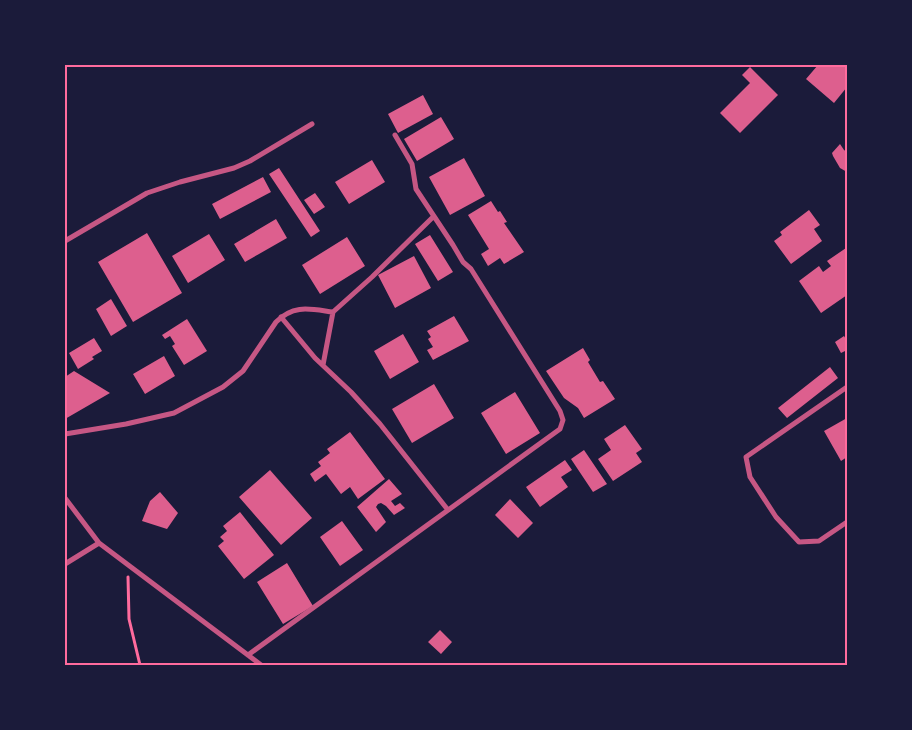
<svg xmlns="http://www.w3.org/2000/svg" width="912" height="730" font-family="'Asap Condensed',sans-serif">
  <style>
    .building { fill: #dd5f8e }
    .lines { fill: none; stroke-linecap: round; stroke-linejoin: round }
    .path { stroke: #ff6b9d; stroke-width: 3 }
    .minor { stroke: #c65784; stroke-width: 5 }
    .neatline { fill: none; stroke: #ff6b9d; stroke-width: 2 }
  </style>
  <rect width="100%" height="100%" fill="#1b1b3a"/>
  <!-- building -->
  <path class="building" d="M818,65H847V87L834,103L806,79Z
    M750,67L778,95L740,133L720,113L750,83L742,75Z
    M423,95L433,114L398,133L388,114Z
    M441,117L454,139L417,161L404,139Z
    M840,144L844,150L847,152V172L840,168L833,156L832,153Z
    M464,158L485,196L450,215L429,177Z
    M372,160L385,182L349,204L335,182Z
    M279,168L320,231L311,237L269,174Z
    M263,177L271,192L220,219L212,204Z
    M315,193L325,207L314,214L304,200Z
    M491,201L498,212L500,211L507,222L504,223L524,252L504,264L500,258L488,266L481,254L489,249L468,215Z
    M809,210L820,225L814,229L822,241L791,264L774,241L782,235L780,232Z
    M276,219L287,238L245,262L234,244Z
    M147,233L182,293L133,322L98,262Z
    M209,234L225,260L188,283L172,256Z
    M430,235L453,272L438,281L415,244Z
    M347,237L365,266L320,294L302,265Z
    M846,248L847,250V295L821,313L799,281L819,266L823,272L831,266L827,261Z
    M414,256L431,288L395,308L378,275Z
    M111,299L127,326L111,336L96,309Z
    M454,316L469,341L433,360L427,350L433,347L428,339L431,337L427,331Z
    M187,319L207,351L184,365L172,346L175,344L170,336L165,339L162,335Z
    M403,334L419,362L390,379L374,351Z
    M844,336L847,341V350L841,353L835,342Z
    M94,338L102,351L92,357L94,359L78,369L69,353Z
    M583,348L590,360L588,362L600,382L603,381L615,399L584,418L578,408L564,398L546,371Z
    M164,356L175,376L145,394L133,374Z
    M830,367L838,378L787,418L778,408Z
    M74,371L110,393L65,419V377Z
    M434,384L454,418L412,443L392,409Z
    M515,392L540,433L506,454L481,413Z
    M847,418V457L841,461L824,431Z
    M625,425L642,449L636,453L642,462L613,481L598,459L611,450L604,439Z
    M350,432L385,479L358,499L350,487L341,494L326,474L315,482L310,474L321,466L318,462L330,453L327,449Z
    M584,450L607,484L593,492L571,459Z
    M565,460L572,470L561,477L568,487L540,507L526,487Z
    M270,470L312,518L281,545L239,497Z
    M389,479L402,494L391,501L395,506L400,503L405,508L394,515L386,506L381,503L378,504L376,507L386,522L376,532L357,507Z
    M160,492L178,513L167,529L142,521L150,501Z
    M510,499L533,523L518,538L495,515Z
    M240,512L274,555L244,579L218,546L224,541L220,537L227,531L223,526Z
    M342,521L363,550L340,566L320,537Z
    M287,563L313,606L283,624L257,582Z
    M440,630L452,642L441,654L428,642Z"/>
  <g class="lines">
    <!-- path -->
    <path class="path" d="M128,577L129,619L140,665"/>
    <!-- minor -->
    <path class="minor" d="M65,241L147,193L180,182L234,168L250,161L312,124
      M281,317L315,358L351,392L380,424L448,510
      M323,365L333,312
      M847,387L746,457L750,477L776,517L799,542L819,541L847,522
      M65,434L126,424L174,413L223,387L243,371L276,322C294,304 310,309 333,312L372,277L433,217
      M65,498L99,543L261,665
      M65,564L99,543
      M248,655L560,429L563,420L560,411L471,269L463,262L453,245L416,189L412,164L395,135"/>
  </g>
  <!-- border -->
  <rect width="912" height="730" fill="none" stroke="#1b1b3a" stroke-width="132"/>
  <rect x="66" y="66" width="780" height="598" class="neatline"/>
</svg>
